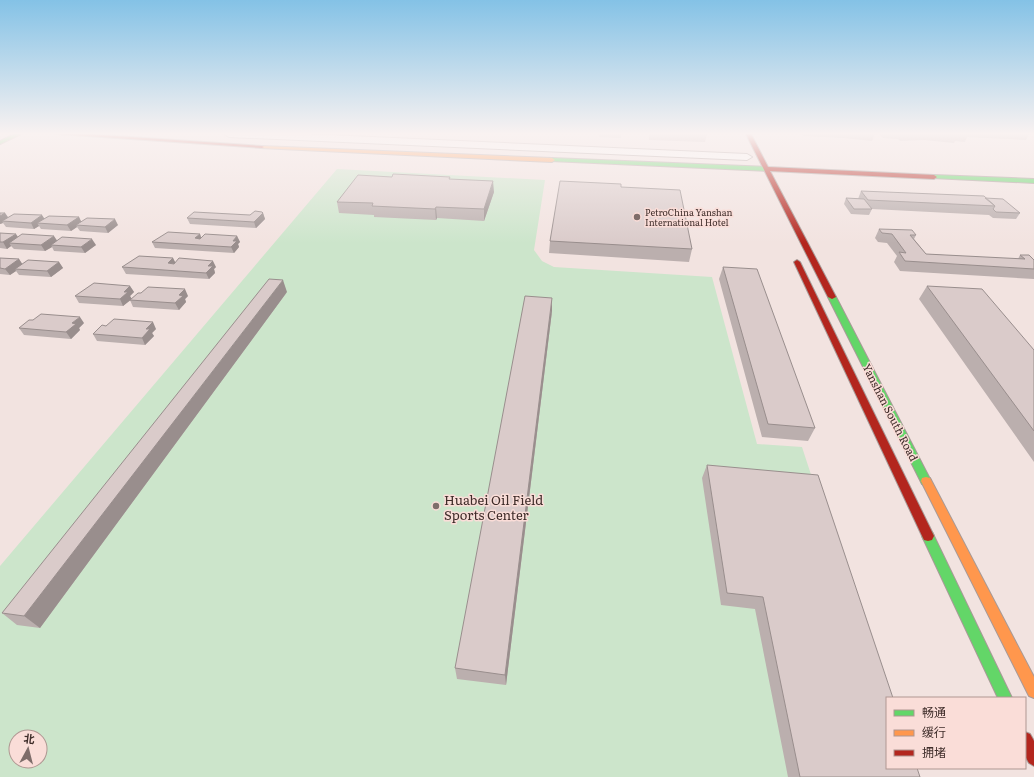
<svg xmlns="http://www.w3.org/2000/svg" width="1034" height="777" font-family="Literata,'Noto Sans SC',serif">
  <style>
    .green { fill: #cce5cb; fill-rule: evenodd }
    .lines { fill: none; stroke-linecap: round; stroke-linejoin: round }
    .street-casing { stroke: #a89a97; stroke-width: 2 }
    .fast-casing { stroke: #a89a97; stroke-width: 2 }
    .slow-casing { stroke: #a89a97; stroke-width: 2 }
    .jam-casing { stroke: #a89a97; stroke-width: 2 }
    .street { fill: #fdfbfa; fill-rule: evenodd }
    .fast { fill: #63d668; fill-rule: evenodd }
    .slow { fill: #ff974d; fill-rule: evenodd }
    .jam { fill: #b3261e; fill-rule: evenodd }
    .wall { fill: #bbafae }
    .shaded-wall { fill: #998e8d }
    .building { fill: #dacbca; stroke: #998e8d }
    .poi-dot { fill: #7e6d6a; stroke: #faddd8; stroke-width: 1.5 }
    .labels { text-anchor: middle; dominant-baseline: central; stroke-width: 3; stroke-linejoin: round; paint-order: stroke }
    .far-poi-label { font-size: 9px; fill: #3f2d2a; stroke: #faddd8; text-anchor: start }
    .street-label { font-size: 11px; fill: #3f2d2a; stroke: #faddd8 }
    .near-poi-label { font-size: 13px; fill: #3f2d2a; stroke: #faddd8; text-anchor: start }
  </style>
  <rect width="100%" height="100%" fill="#f2e3e0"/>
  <!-- green -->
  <path class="green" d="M337,169L545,180L534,250L542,261L554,267L712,277L757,444L802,447L887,708V768L909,777H0V566ZM16,737H40V761H16Z"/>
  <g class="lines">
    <defs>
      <path id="street" d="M224,134H306L747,154L752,157L747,160L229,137Z"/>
      <path id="fast" d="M14,134H21L0,144V141Z
        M552,158L768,167L771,169L768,171L550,161V159Z
        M934,175L1034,179V183L932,178L931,177Z
        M829,295H832L836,297L931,481L930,484L926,485L922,484L828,297Z
        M928,531L932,532L1012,698H998L922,536L924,532Z"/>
      <path id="slow" d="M262,146L552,158L555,160L552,162L260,148V147Z
        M926,477L930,478L1034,677V698L1029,696L921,481L922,478Z"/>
      <path id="jam" d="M57,134H88L262,146L264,147L262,148Z
        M746,134H751L768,167L934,175L937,177L934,179L770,171L836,297L832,299L828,297Z
        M797,260L800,262L932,532L934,536L932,540L928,541L924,540L794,262Z
        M1025,732L1030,734L1034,741V766L1029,763L1025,756Z"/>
    </defs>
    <!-- street casing -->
    <use href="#street" class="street-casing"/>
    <!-- fast casing -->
    <use href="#fast" class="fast-casing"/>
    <!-- slow casing -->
    <use href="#slow" class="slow-casing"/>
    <!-- jam casing -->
    <use href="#jam" class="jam-casing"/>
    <!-- street -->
    <use href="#street" class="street"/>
    <!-- fast -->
    <use href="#fast" class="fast"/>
    <!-- slow -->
    <use href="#slow" class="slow"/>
    <!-- jam -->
    <use href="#jam" class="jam"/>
  </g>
  <!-- wall -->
  <path class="wall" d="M599,134H621V138L599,137Z
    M649,134H707L705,142L649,140Z
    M802,134H875L872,141L844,138L804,136Z
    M879,134H1029L1026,140L967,137L965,142L955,141L954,143L924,140L900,141L898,139L883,138Z
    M450,179L494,192L484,221L437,218L436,220L374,217V215L339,213L337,202Z
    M621,187L692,249L689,262L549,253L550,241Z
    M861,191L985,198L1020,213L1016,219L993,218L989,215L872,209L869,215L851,214L844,204L846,198L858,199Z
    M0,213H5L8,217L44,219L79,217L81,222L118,225L108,233L80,231L77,227L71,231L41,229L39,226L34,229L6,227L3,223L0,224Z
    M263,213L265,219L256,228L190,224L187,218L250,215Z
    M879,229L916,235L914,239L926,254L1018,259L1020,255L1034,260V279L900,271L894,262L897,256L887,243L878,242L875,238Z
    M0,233L18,238L96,245L85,253L54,251L52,247L45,251L14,249L11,246L7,249L0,248Z
    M200,234L201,238L237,236L240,242L238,244L239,247L234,253L155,248L152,242Z
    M0,258L19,259L22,264L59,262L63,268L51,277L19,275L16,271L10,275L0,274Z
    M173,258L175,262L216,267L214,269L215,273L209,279L126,274L122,267Z
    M723,267L815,428L808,441L762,437L719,279Z
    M130,286L134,292L130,296L131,298L188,296L185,299L186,302L179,310L133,307L130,300L123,306L79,303L75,296Z
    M927,286L1034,350V462L919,299Z
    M287,292L40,628L17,625L2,613Z
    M552,311L506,685L457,679L455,668Z
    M84,323L79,328L80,330L71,339L24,335L19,328Z
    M156,329L152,333L154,336L145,345L97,341L93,334Z
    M707,465L920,777H788L755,609L721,605L702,478Z"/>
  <!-- shaded-wall -->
  <path class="shaded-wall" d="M493,181L494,192L484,221V209Z
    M436,207L437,218L436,220L435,209Z
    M5,213L9,219L2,221L3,223L0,224V216Z
    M263,213L265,219L256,228L254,222Z
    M42,215L46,221L37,223L39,226L34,229L31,223Z
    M79,217L82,223L76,225L77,227L71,231L67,225Z
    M115,219L118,225L108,233L105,227Z
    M16,234L20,240L9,243L11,246L7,249L3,242Z
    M200,234L202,240L195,238Z
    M54,236L58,242L51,245L52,247L45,251L41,245Z
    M237,236L240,242L238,244L239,247L234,253L231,247L233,241Z
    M92,239L96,245L85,253L81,247Z
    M173,258L176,264L168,263Z
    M19,259L23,265L15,269L16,271L10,275L5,269Z
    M213,261L216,267L214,269L215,273L209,279L206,273L208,266Z
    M59,262L63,268L51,277L47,271Z
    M283,280L287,292L40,628L24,616Z
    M130,286L134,292L130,296L132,299L123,306L120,299L124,292Z
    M185,289L188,296L185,299L186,302L179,310L175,303L179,295Z
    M552,298V311L506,685L505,675Z
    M80,317L84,323L79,328L80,330L71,339L66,332L72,323Z
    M153,322L156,329L152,333L154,336L145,345L142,338L146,329Z"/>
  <!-- building -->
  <path class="building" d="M393,174L450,177L449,179L493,181L484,209L436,207L435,209L372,206L373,203L337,202L358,175L392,177Z
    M560,181L621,184V187L680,190L692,249L550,241Z
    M861,191L984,196L995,206L868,200Z
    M846,198L864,199L872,209H854Z
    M985,198L1003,199L1020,213L996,212L993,209L995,206Z
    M255,211L262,212L263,213L254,222L187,218L194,212L250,215Z
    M0,213H5L0,216Z
    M14,214L42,215L31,223L2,221Z
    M49,216L79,217L67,225L37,223Z
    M87,218L115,219L105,227L76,225Z
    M879,229L912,230L916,235H910L926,254L1025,259L1020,255H1029L1034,260V269L905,261L899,252L906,253L892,234L882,233Z
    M168,232L200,234L195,238L200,239L205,234L237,236L233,241H237L231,247L152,242Z
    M0,233L16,234L3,242H0Z
    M22,234L54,236L41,245L9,243Z
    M62,237L92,239L81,247L51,245Z
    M139,256L173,258L168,263L174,264L179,258L213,261L208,266H213L206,273L122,267Z
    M0,258L19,259L5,269L0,268Z
    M28,260L59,262L47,271L15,269Z
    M723,267L757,269L815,428L768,424Z
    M269,279L283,280L24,616L2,613Z
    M94,283L130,286L124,292H128L120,299L75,296Z
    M927,286L982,289L1034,350V431Z
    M148,287L185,289L179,295L183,296L175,303L130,300L138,293H141Z
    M525,296L552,298L505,675L455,668Z
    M41,314L80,317L72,323L76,324L66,332L19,328L29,320H33Z
    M114,319L153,322L146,329H150L142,338L93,334L102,325L106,326Z
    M707,465L818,475L893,698H887V768H917L920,777H800L763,597L727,593Z"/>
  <!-- sky -->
  <linearGradient id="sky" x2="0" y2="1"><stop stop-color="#84c2e6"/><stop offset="0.55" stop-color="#f9f2f1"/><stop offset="1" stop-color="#f9f2f1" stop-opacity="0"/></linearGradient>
  <rect width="1034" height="243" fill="url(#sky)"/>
  <!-- markers -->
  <g class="poi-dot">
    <circle cx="637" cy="217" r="4"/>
    <circle cx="436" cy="506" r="4"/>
  </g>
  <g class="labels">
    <!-- far-poi labels -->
    <g class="far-poi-label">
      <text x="645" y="212">PetroChina Yanshan<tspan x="645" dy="10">International Hotel</tspan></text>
    </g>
    <!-- street labels -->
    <g class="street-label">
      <text transform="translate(891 412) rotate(63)">Yanshan South Road</text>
    </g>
    <!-- near-poi labels -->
    <g class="near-poi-label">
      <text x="444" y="499">Huabei Oil Field<tspan x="444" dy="15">Sports Center</tspan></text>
    </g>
  </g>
  <!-- legend -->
  <rect x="886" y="697" width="140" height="72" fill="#faddd8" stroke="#af9792"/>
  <rect x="894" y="710" width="20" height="6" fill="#63d668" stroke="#af9792"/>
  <text x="922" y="717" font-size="12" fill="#3f2d2a">畅通</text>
  <rect x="894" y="730" width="20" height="6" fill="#ff974d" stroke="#af9792"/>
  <text x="922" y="737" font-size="12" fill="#3f2d2a">缓行</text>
  <rect x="894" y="750" width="20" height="6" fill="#b3261e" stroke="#af9792"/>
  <text x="922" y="757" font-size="12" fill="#3f2d2a">拥堵</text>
  <!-- north arrow -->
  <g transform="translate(28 749) rotate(7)"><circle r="19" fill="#faddd8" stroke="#af9792"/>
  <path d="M0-3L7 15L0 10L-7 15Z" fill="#7e6d6a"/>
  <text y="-6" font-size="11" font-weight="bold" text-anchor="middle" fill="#3f2d2a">北</text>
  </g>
</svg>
